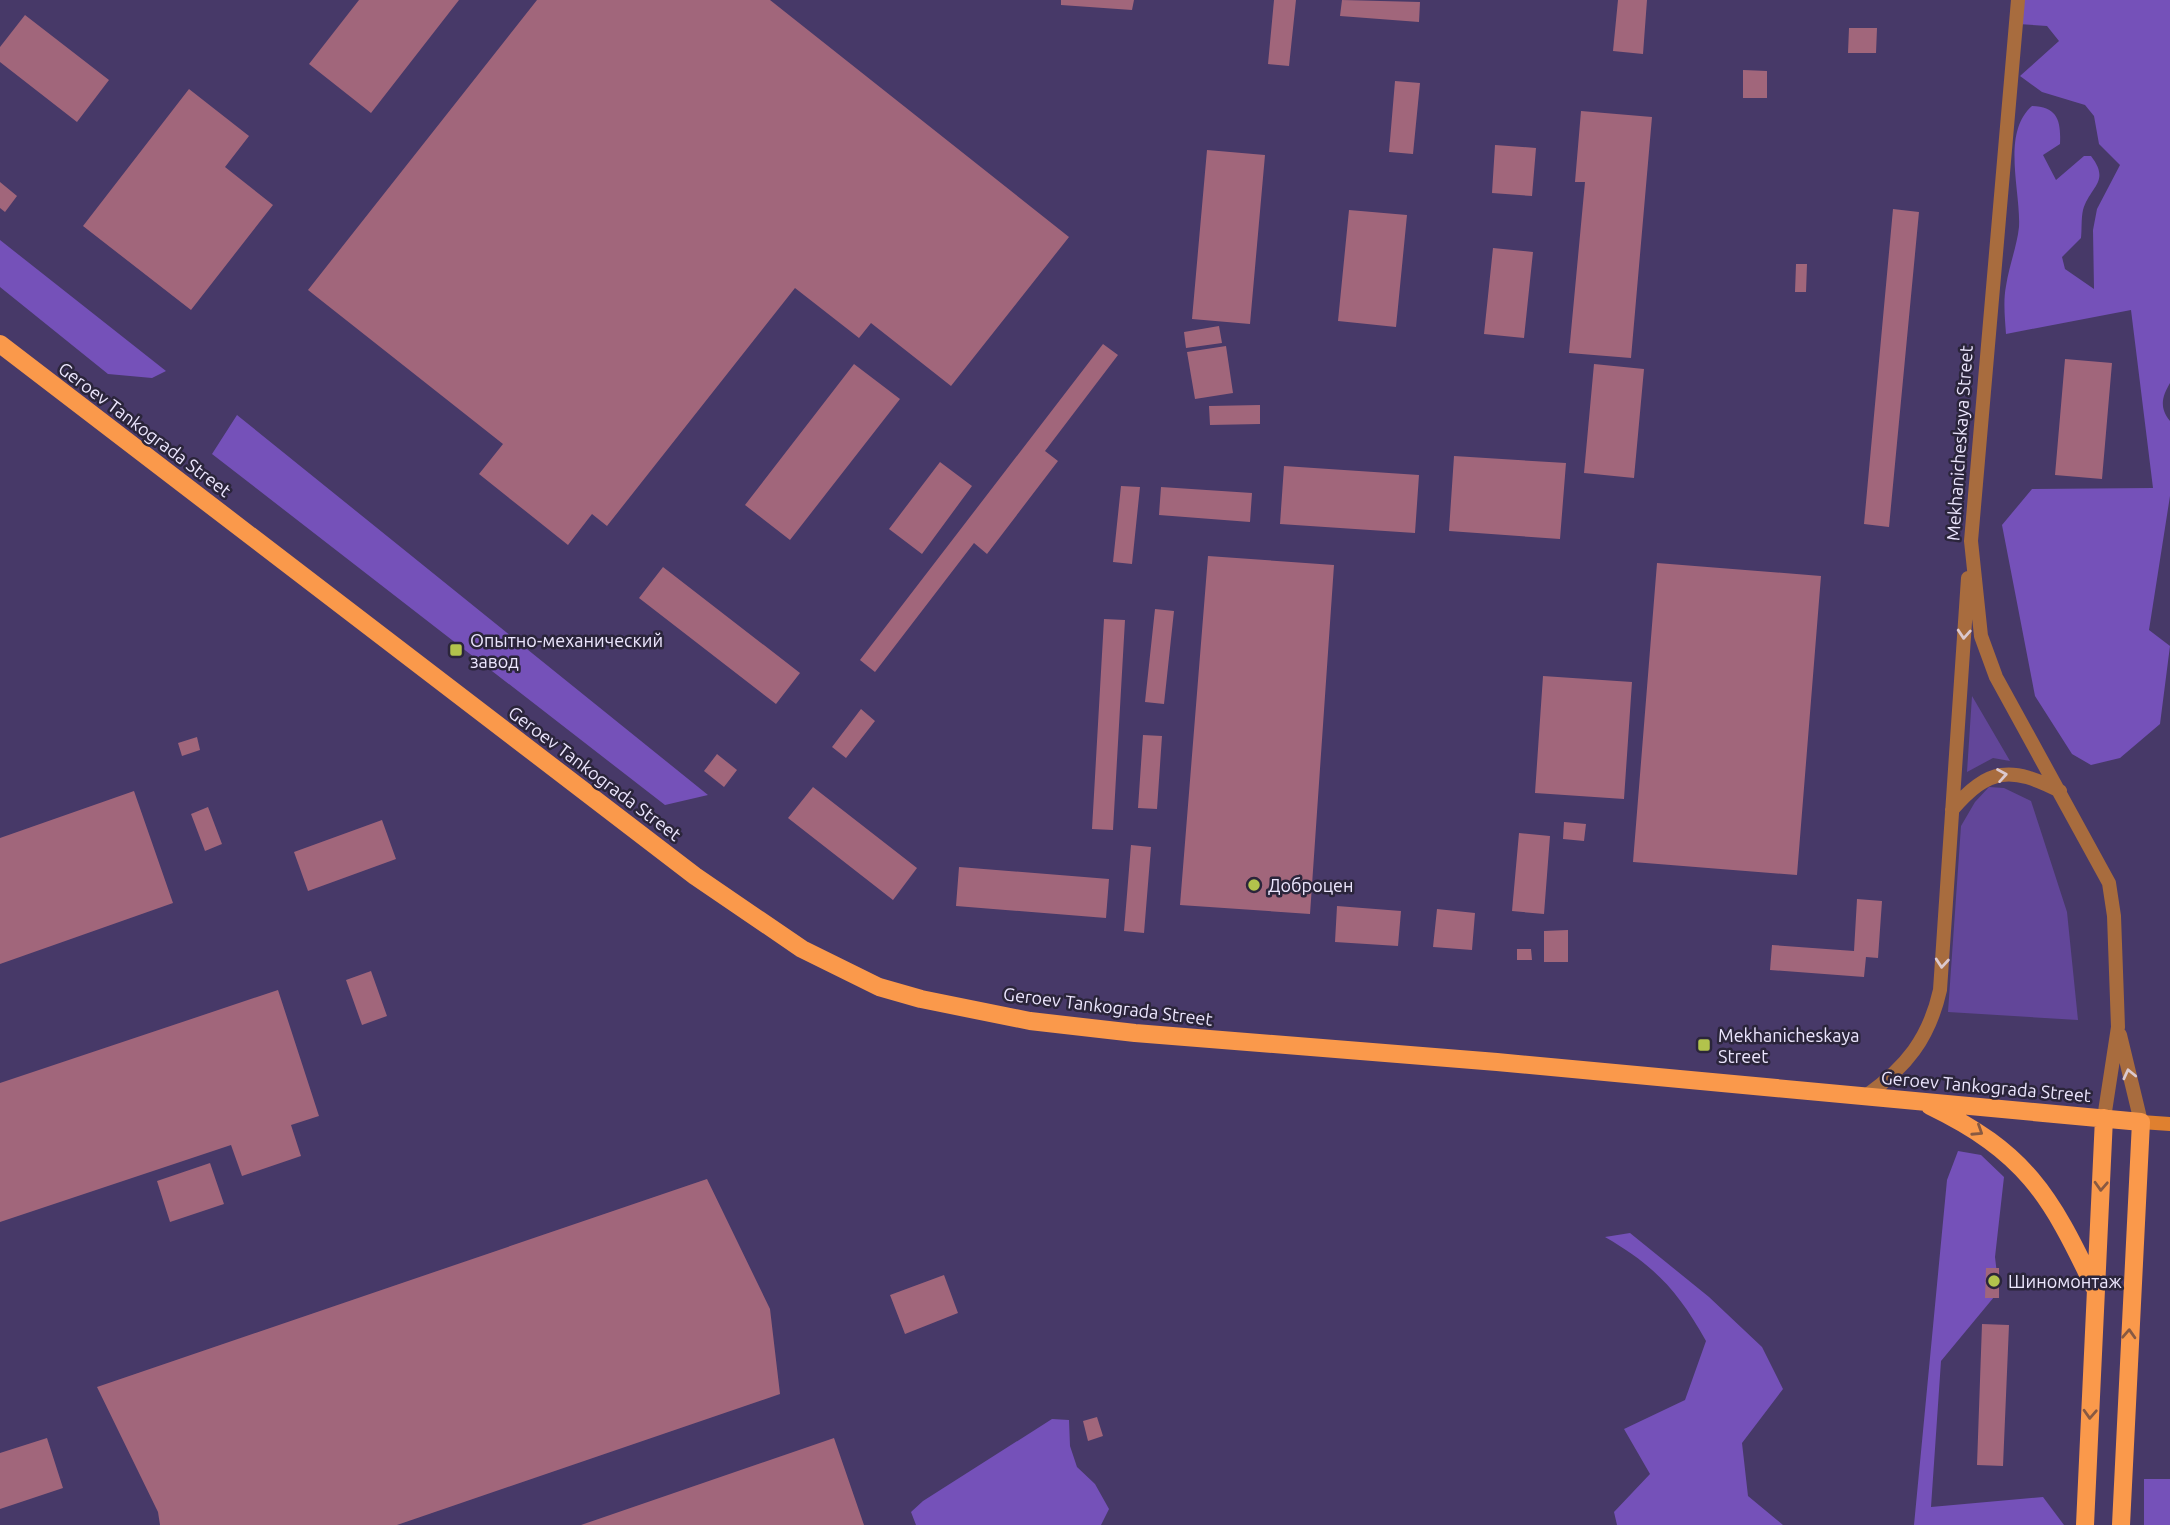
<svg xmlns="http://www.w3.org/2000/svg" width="2170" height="1525" font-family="Ubuntu,sans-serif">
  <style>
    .green { fill: #624699 }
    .forest { fill: #7551b9 }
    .building { fill: #a1667b }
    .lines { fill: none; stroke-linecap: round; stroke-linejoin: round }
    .tertiary { stroke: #a86c3e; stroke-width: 14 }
    .secondary { stroke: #df802f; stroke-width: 14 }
    .primary { stroke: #fa994b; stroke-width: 18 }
    .oneway { stroke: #dbc8ce }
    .oneway2 { stroke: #885942 }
    .poi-dot { fill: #b2c34c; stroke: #2b253b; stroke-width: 2.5 }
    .labels { text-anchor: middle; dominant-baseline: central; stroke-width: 5; stroke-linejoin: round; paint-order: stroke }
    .street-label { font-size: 18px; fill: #ece6fe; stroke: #2b253b }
    .poi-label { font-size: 18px; fill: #ece6fe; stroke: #2b253b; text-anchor: start }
  </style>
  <rect width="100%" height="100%" fill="#473968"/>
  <!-- green -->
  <path class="green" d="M1972,696L2010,761L1993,758L1967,772Z
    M1989,787L2004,788L2031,801L2067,912L2078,1020L1948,1012L1961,826L1975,802Z"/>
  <!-- forest -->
  <path class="forest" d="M2021,0H2170V383C2162,397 2159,407 2170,421V496L2149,630L2170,646L2160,724L2120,758L2091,765L2072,754L2035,696L2002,525L2032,489L2153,488L2131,310L2006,334C2005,319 2003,301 2006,286C2009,266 2017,246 2019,227C2021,191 2001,133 2032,106C2058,107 2061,121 2060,144L2043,155L2056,180L2084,156H2091C2111,182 2090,186 2083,210C2081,219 2082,230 2081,238L2062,257L2065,269L2094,289L2093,230L2097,209L2120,165L2099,144L2094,116L2085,105L2042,92L2020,76L2059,41L2047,26L2018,24L2010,14Z
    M0,240L166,371L152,378L108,374L0,287Z
    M237,415L708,795L665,805L212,454Z
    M1958,1151L1981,1155L2004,1177L1995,1257L1999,1291L1941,1361L1931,1507L2043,1497L2064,1525H1914L1947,1180Z
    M1630,1233L1709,1297L1762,1347L1783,1389L1742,1443L1748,1496L1783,1525H1617L1614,1512L1650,1474L1624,1429L1685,1400L1706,1341C1678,1291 1655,1266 1605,1237Z
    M1052,1419L1069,1420L1070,1446L1077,1467L1095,1484L1109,1509L1101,1525H916L911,1512L923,1501Z
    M2144,1479H2170V1525H2144Z"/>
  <!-- building -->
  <path class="building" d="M359,0H459L371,113L309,64Z
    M537,0H770L1069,237L951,386L871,323L859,338L795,288L607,526L592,514L568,545L479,474L503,444L308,290Z
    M1061,0H1134L1132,10L1061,5Z
    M1274,0H1296L1289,66L1268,64Z
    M1342,0L1420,2L1419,22L1340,16Z
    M1618,0H1647L1643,54L1613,51Z
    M25,15L109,80L77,122L0,62V47Z
    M1849,28H1877L1876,53H1848Z
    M1743,70L1767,71V98H1743Z
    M1395,81L1420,83L1413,154L1389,152Z
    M189,89L249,136L225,167L273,205L191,310L83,226Z
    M1581,111L1652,117L1631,358L1569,353L1585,182H1575Z
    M1495,145L1536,148L1532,196L1492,193Z
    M1207,150L1265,155L1250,324L1192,319Z
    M0,182L17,196L5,212L0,208Z
    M1893,209L1919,212L1889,527L1864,524Z
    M1349,210L1407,215L1396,327L1338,321Z
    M1493,248L1533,252L1524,338L1484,334Z
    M1796,264H1807L1806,292H1795Z
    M1219,326L1222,343L1186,348L1184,332Z
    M1103,344L1118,355L1045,451L1058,461L987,554L974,543L875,672L860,660Z
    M1226,346L1233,393L1195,399L1187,352Z
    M2065,359L2112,363L2102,479L2055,475Z
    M854,364L900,399L790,540L745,505Z
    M1594,364L1644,369L1634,478L1584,473Z
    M1260,405V424L1210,425L1209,406Z
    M1454,456L1566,463L1560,539L1449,531Z
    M940,462L972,486L922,554L889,529Z
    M1284,466L1419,475L1415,533L1280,524Z
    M1121,486L1140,487L1132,564L1113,562Z
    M1161,487L1252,493L1250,522L1159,515Z
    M1208,556L1334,565L1310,914L1180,905Z
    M1657,563L1821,576L1797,875L1633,862Z
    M663,567L800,673L776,704L639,598Z
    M1155,609L1174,611L1164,704L1145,702Z
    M1104,619L1125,620L1113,830L1092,829Z
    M1543,676L1632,682L1624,799L1535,793Z
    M861,709L875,721L846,758L832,747Z
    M1143,735L1162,736L1157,809L1138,808Z
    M197,737L200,750L182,756L178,743Z
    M717,754L737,770L724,787L704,771Z
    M813,787L917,868L893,900L788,818Z
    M134,791L173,903L0,964V838Z
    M208,807L222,844L205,851L191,814Z
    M382,820L396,859L308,891L294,852Z
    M1564,822L1586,824L1584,841L1563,839Z
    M1519,833L1550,836L1544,914L1512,911Z
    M1131,845L1151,847L1144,933L1124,931Z
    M959,867L1109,879L1106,918L956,906Z
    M1857,899L1882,901L1878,958L1866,957L1864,977L1770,970L1772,945L1854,951Z
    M1337,906L1401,911L1398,946L1335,942Z
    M1437,909L1475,913L1472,950L1433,947Z
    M1568,930V962H1544V931Z
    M1517,949H1531L1532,960H1517Z
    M371,971L387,1016L362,1025L346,980Z
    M278,990L319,1116L291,1125L301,1156L242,1176L231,1145L0,1222V1083Z
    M210,1163L224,1204L170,1222L157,1181Z
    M707,1179L770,1309L780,1394L397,1525H160L158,1512L97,1387Z
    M1986,1268H1999V1298H1985Z
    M944,1275L958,1313L905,1334L890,1295Z
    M1982,1324L2009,1325L2003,1466L1977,1465Z
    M1097,1417L1103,1436L1088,1441L1083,1421Z
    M47,1438L63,1488L0,1509V1453Z
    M834,1438L864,1525H581Z"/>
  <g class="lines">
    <!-- tertiary -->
    <path class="tertiary" d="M2018,0L1971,541L1981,636L1996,677L2109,883L2114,916L2118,1027L2104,1118
      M1952,810C1989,767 2011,766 2060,791
      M2120,1035L2141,1122
      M1866,1096C1906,1067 1929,1039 1940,990L1968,578"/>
    <!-- secondary -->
    <path class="secondary" d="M2141,1122L2170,1124"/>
    <!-- primary -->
    <path class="primary" d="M0,344L695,876L802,949L879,987L921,999L1030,1021L1135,1033L1497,1062L2141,1122L2121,1525
      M1930,1106C2025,1152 2050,1194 2094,1287
      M2085,1525L2104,1118"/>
  </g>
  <!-- one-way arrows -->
  <defs><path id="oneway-chevron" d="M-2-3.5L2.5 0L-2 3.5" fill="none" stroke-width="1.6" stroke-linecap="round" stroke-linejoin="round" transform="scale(1.75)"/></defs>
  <g class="oneway">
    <use href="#oneway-chevron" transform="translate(1964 634) rotate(94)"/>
    <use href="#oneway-chevron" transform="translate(2002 775) rotate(-10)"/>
    <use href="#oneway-chevron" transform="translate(1942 963) rotate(95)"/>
    <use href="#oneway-chevron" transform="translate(2129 1074) rotate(-103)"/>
  </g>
  <g class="oneway2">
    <use href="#oneway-chevron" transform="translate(1978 1131) rotate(33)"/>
    <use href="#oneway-chevron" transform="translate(2101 1186) rotate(93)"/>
    <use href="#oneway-chevron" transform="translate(2129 1334) rotate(-87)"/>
    <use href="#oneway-chevron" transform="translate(2090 1414) rotate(93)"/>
  </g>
  <!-- markers -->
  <g class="poi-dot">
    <rect x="449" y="643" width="14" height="14" rx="3.5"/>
    <circle cx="1254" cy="885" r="7"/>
    <rect x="1697" y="1038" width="14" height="14" rx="3.5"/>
    <circle cx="1994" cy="1281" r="7"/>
  </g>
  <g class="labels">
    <!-- street labels -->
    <g class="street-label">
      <text transform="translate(145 429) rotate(37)">Geroev Tankograda Street</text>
      <text transform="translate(1959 443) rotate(-86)">Mekhanicheskaya Street</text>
      <text transform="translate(595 773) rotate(37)">Geroev Tankograda Street</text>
      <text transform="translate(1108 1006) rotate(7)">Geroev Tankograda Street</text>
      <text transform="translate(1986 1086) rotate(5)">Geroev Tankograda Street</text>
    </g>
    <!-- poi labels -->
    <g class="poi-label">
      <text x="470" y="640">Опытно-механический<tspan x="470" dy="21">завод</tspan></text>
      <text x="1268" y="885">Доброцен</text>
      <text x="1718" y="1035">Mekhanicheskaya<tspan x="1718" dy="21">Street</tspan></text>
      <text x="2008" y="1281">Шиномонтаж</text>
    </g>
  </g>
</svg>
